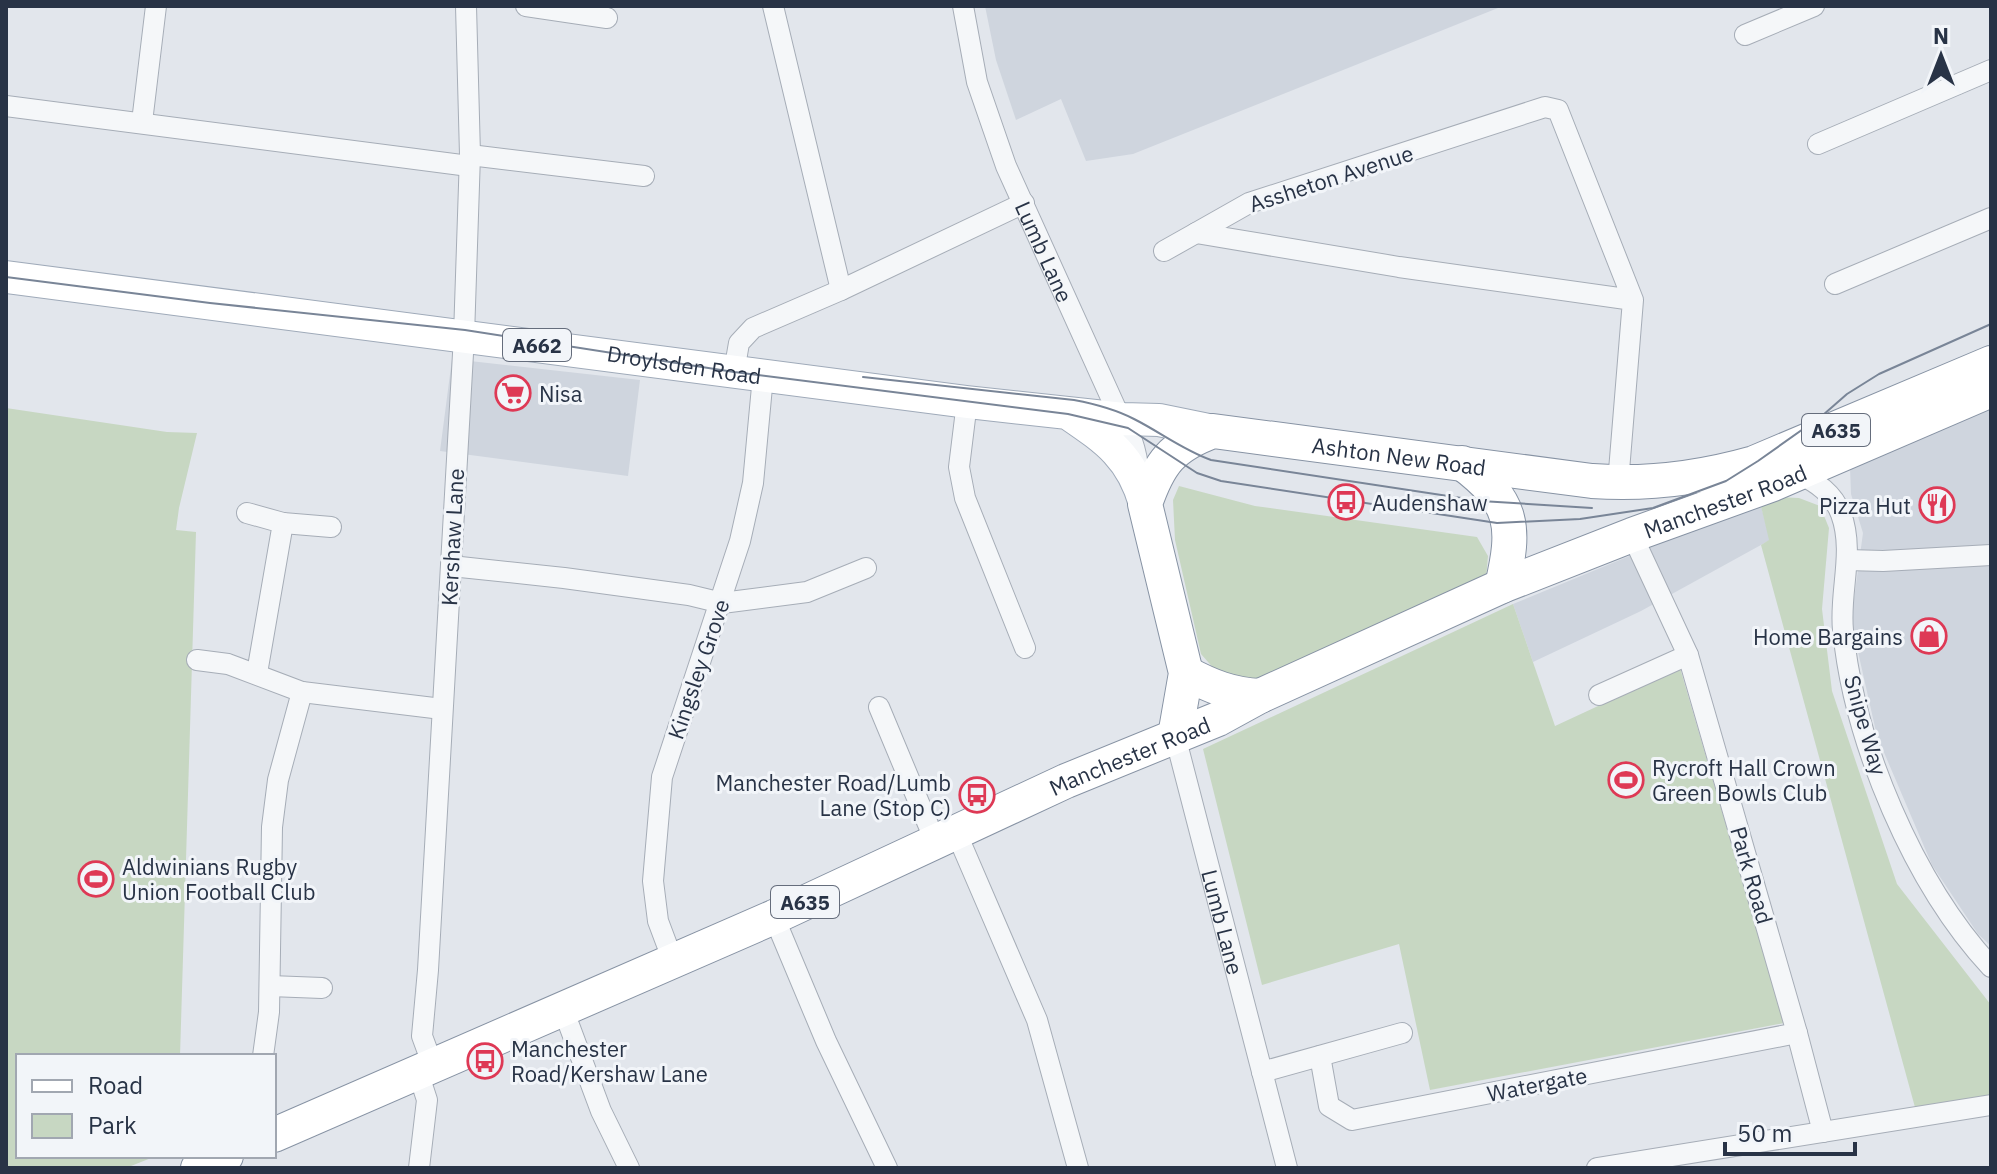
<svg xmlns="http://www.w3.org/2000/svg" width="1997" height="1174" font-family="'IBM Plex Sans',sans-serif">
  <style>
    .built { fill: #cfd5de }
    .green { fill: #c7d7c2 }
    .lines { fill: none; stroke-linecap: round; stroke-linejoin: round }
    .minor-casing { stroke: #a6adb7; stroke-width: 22 }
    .primary-casing { stroke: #9faab9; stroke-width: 34 }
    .trunk-casing { stroke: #8793a4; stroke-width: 36 }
    .minor { stroke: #f5f7f9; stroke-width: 20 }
    .primary { stroke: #fff; stroke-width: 32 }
    .trunk { stroke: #fff; stroke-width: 34 }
    .tram { stroke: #798597; stroke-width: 2 }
    .labels { text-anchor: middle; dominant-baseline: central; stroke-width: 6; stroke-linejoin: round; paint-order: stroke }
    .shield { fill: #f2f5f9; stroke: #656d7c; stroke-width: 2 }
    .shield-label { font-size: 20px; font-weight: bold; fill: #283346 }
    .street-label { font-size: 22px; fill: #283346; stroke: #f2f5f9 }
    .poi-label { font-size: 22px; fill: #283346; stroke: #f2f5f9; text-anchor: start }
  </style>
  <rect width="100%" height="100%" fill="#e2e6ec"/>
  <!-- built -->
  <path class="built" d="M985,6H1503L1133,154L1086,161L1061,99L1016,120L996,60Z
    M452,359L640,380L628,476L440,451Z
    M1991,398V946L1978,934L1932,865L1877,736L1851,621L1863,533L1851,494L1850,467Z
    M1760,502L1770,540L1641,611L1533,662L1513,604Z"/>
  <!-- green -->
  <path class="green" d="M6,408L167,432L197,433L179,508L176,530L196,532L180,1056H18V1156H156L126,1168H6Z
    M1179,486L1255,506L1477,537L1488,556L1486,579L1261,682L1216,671L1201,654L1175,540L1173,500Z
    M1776,497L1799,498L1820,506L1829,528L1822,609L1832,691L1897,884L1991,1005V1098L1916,1111L1761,545L1769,540L1760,502Z
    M1513,604L1555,726L1680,668L1784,1023L1430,1090L1399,944L1262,985L1203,749Z"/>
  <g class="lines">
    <defs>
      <g id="minor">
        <path d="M526,6L607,18"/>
        <path d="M773,6L841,290"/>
        <path id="s1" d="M963,6L977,82L1006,166L1117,411C1131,431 1137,451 1139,475"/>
        <path d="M1745,35L1814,6"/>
        <path d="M6,106L469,166"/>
        <path d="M142,122L156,6"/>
        <path d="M1818,144L1991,70"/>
        <path d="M470,155L644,176"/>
        <path d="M1164,251L1196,233"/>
        <path d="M1835,284L1991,218"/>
        <path d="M734,372L739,343L753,328L841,290L1024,203"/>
        <path d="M967,402L959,467L965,498L1025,648"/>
        <path d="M1798,473C1817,483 1833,493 1841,514C1855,552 1839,592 1843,630C1854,743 1914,884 1991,967"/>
        <path d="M1618,483L1633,300L1558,110L1545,107L1249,203L1196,233L1399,267L1633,300"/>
        <path d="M247,513L283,523L257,673"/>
        <path d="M283,523L331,527"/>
        <path d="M1632,535L1688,655L1797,1033L1823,1132"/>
        <path d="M1847,560L1883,561L1991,555"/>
        <path d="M451,566L564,578L689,595L722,603L807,592L866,568"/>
        <path d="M197,660L228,664L302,692L442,709"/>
        <path d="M1599,695L1688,655"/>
        <path d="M879,707L935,841"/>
        <path id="s2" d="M1175,736L1287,1168"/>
        <path d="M956,832L1037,1020L1078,1168"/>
        <path d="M774,917L826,1041L887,1168"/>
        <path d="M673,961L658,921L653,881L662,777L740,541L753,483L763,376"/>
        <path d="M270,986L322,988"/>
        <path d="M563,1009L601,1111L629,1168"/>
        <path d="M263,1056L269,1012L272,827L278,780L302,692"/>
        <path d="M1320,1056L1329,1106L1352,1120L1797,1033"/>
        <path d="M433,1066L422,1036L428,970L464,336L470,155L466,6"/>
        <path d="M418,1072L427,1100L419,1168"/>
        <path d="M1262,1072L1402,1033"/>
        <path d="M1597,1168L1991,1105"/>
      </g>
      <path id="primary" d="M6,277L967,402L1123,419L1159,420L1213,431
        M1069,414C1107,440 1132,457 1145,504"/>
      <g id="trunk">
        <path d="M1462,463C1514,502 1516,526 1502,586"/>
        <path d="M1186,673C1210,686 1232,695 1260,696"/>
        <path id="s3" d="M1175,736L1186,673L1145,504C1159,463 1172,446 1213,431L1592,481C1647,485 1701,478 1754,463L1991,363"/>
        <path id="s4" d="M274,1135L774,917L1066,781L1218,719L1260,696L1502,586L1632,535L1773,484L1991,390"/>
        <path d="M198,1168L226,1156"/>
      </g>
    </defs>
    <!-- minor casing -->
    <use href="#minor" class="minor-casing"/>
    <!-- primary casing -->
    <use href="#primary" class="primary-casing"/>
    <!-- trunk casing -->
    <use href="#trunk" class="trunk-casing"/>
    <!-- minor -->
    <use href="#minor" class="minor"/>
    <!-- primary -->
    <use href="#primary" class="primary"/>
    <!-- trunk -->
    <use href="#trunk" class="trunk"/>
    <!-- tram -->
    <g class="tram">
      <path id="s5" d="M6,277L210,303L465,330L734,372L1068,414L1128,428L1197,473L1221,481L1497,523L1580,519L1653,508L1726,481L1758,461L1823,415L1847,394L1879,374L1991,324"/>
      <path d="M863,377L1074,400C1095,404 1115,409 1134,419C1160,432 1183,450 1211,460L1481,501L1592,508"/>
    </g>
  </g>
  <!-- icons -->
  <defs>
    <symbol id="supermarket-ring" viewBox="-11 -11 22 22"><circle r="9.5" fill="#f2f5f9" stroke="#de3955" stroke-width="1.5"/><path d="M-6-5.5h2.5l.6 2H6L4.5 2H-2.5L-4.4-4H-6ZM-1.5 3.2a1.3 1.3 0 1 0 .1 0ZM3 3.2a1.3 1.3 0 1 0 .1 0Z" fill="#de3955"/></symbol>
    <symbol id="bus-ring" viewBox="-11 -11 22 22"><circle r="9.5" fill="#f2f5f9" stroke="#de3955" stroke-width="1.5"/><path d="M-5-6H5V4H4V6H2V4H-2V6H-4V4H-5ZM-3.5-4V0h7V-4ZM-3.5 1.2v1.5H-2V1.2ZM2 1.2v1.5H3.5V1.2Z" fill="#de3955"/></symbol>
    <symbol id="restaurant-ring" viewBox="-11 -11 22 22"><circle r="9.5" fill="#f2f5f9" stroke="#de3955" stroke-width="1.5"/><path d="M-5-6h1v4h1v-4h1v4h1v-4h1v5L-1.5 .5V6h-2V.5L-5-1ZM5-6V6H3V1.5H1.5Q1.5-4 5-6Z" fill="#de3955"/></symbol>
    <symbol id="shop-ring" viewBox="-11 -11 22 22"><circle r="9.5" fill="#f2f5f9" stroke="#de3955" stroke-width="1.5"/><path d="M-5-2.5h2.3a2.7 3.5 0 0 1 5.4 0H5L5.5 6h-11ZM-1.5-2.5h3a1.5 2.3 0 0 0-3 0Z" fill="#de3955"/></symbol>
    <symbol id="stadium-ring" viewBox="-11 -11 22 22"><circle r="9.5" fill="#f2f5f9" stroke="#de3955" stroke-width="1.5"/><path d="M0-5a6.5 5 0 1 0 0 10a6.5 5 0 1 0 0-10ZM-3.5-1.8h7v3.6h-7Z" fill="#de3955"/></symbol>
  </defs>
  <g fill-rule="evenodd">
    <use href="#supermarket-ring" x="493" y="373" width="40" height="40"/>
    <use href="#bus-ring" x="1326" y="482" width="40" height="40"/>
    <use href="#restaurant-ring" x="1917" y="485" width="40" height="40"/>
    <use href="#shop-ring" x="1909" y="616" width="40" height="40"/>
    <use href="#stadium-ring" x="1606" y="760" width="40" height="40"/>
    <use href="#bus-ring" x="957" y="775" width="40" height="40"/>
    <use href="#stadium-ring" x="76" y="859" width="40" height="40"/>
    <use href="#bus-ring" x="465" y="1041" width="40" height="40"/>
  </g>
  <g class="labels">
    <!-- shield labels -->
    <g class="shield">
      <rect x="503" y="329" width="68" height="32" rx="6"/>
      <rect x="1802" y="414" width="68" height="32" rx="6"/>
      <rect x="771" y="886" width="68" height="32" rx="6"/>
    </g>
    <g class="shield-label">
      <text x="537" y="345">A662</text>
      <text x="1836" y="430">A635</text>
      <text x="805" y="902">A635</text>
    </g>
    <!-- street labels -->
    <g class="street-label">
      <text transform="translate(1331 178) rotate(-18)">Assheton Avenue</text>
      <text stroke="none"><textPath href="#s1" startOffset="260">Lumb Lane</textPath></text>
      <text stroke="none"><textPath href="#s5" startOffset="684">Droylsden Road</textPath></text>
      <text stroke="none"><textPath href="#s3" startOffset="530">Ashton New Road</textPath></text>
      <text stroke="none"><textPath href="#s4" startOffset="1584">Manchester Road</textPath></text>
      <text transform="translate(452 537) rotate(-87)">Kershaw Lane</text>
      <text transform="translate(698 669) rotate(-71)">Kingsley Grove</text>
      <text transform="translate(1866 725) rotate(74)">Snipe Way</text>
      <text stroke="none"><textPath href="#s4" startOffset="936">Manchester Road</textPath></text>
      <text transform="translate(1752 875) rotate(74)">Park Road</text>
      <text stroke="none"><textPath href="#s2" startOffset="192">Lumb Lane</textPath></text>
      <text transform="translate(1537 1084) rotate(-11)">Watergate</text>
    </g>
    <!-- poi labels -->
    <g class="poi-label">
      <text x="539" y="393">Nisa</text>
      <text x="1372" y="502">Audenshaw</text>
      <text x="1911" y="505" text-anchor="end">Pizza Hut</text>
      <text x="1903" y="636" text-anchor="end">Home Bargains</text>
      <text x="1652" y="767">Rycroft Hall Crown<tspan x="1652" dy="25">Green Bowls Club</tspan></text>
      <text x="951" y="782" text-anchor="end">Manchester Road/Lumb<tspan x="951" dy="25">Lane (Stop C)</tspan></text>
      <text x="122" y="866">Aldwinians Rugby<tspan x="122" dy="25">Union Football Club</tspan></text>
      <text x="511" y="1048">Manchester<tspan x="511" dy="25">Road/Kershaw Lane</tspan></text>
    </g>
  </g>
  <!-- border -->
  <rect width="1997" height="1174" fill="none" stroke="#283346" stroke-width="16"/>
  <!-- legend -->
  <rect x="16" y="1054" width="260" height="104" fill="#f2f5f9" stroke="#a1a7b1" stroke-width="2"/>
  <rect x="32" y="1080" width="40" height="12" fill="#ffffff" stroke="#a1a7b1" stroke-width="2"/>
  <text x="88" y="1094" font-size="24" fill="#283346">Road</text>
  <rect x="32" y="1114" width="40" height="24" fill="#c7d7c2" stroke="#a1a7b1" stroke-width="2"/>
  <text x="88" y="1134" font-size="24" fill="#283346">Park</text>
  <!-- north arrow -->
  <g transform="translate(1941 56)" stroke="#f2f5f9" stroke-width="6" paint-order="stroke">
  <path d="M0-6L14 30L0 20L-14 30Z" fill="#283346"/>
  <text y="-12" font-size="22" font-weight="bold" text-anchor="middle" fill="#283346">N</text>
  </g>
  <!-- scale -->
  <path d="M1725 1142v12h130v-12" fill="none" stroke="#283346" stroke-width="4"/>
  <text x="1737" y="1142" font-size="24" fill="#283346" stroke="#f2f5f9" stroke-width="6" paint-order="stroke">50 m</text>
</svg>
